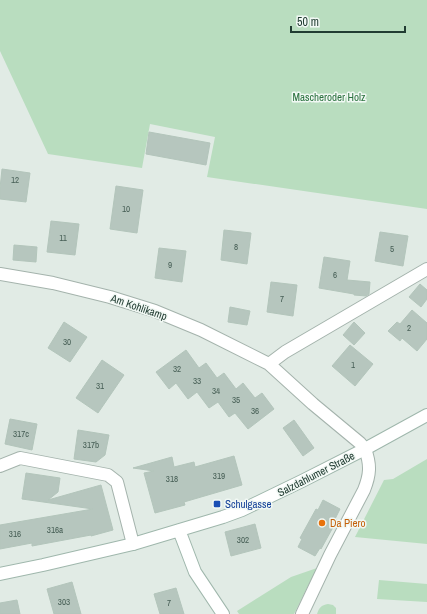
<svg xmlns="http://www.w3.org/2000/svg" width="427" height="614" font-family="'Archivo Narrow',sans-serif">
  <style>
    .green { fill: #b9ddbf }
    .building { fill: #b6c6be; stroke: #b3c5bb }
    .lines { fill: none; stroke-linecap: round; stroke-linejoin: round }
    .minor-casing { stroke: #a4b3ac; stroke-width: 14 }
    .tertiary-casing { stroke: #a4b3ac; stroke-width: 14 }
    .secondary-casing { stroke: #9fb7ac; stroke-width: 14 }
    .minor { stroke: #fff; stroke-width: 12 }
    .tertiary { stroke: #fff; stroke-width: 12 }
    .secondary { stroke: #fff; stroke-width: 12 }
    .transit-dot { fill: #1a4fb4; stroke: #f1f8f4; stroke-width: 1.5 }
    .food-dot { fill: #e8710a; stroke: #f1f8f4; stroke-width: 1.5 }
    .labels { text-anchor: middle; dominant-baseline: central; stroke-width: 3; stroke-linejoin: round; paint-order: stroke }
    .number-label { font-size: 9px; fill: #465e55 }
    .park-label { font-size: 11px; fill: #2b723f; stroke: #f1f8f4 }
    .street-label { font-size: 11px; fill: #213c32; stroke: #f1f8f4 }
    .transit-label { font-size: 11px; fill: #164399; stroke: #f1f8f4; text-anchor: start }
    .food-label { font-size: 11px; fill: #c56008; stroke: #f1f8f4; text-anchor: start }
  </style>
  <rect width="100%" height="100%" fill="#e1ebe5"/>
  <!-- green -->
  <path class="green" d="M0,0H427V209L207,177L215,137L150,124L142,168L48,154L0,51Z
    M427,459V544L355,537L384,480L393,479Z
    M317,568L294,614H239L237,611L291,577Z
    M379,580L427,584V602L377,599Z
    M328,604L333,605L336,608V614H317C319,608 321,605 328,604Z"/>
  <!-- building -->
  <path class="building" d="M149,132L210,143L206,165L146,154Z
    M2,169L30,173L26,202L0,199V188Z
    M116,186L143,190L137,233L110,229Z
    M51,221L79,224L75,255L47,252Z
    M224,230L251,233L247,264L221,260Z
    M380,232L408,236L403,266L375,261Z
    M14,245L37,247L36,262L13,260Z
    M159,248L186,251L182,282L155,278Z
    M324,257L350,261L347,280L370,282L369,294L366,296L354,295V294L319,288Z
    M271,282L297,285L293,316L267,312Z
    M420,284L427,290V299L421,307L409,297Z
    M230,307L250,311L247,325L228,322Z
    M412,310L427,323V339L417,351L402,338L400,341L388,331L397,322L400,324Z
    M64,322L87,337L70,362L48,348Z
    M354,322L365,333L354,345L343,335Z
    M350,345L373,364L355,386L332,366Z
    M186,350L199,368L206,363L217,378L224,373L236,389L243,383L255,398L262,393L274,409L248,429L235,413L229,417L218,402L209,408L197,392L188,399L176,383L169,389L156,372Z
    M102,360L124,375L98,413L76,398Z
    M10,419L37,424L32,450L5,444Z
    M294,420L314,448L303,456L283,428Z
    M78,430L109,435L105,455L96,462L74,459Z
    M234,456L242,485L184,502L185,505L155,513L144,473L154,471L133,468L172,457L174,467L194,462L195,467Z
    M26,473L60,478L58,492L48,500L101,485L113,530L91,536V535L32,546V543L0,549V525L93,509L22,499Z
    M323,500L340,509L335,519L337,520L321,549L320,548L315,556L298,547L302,539L300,538L316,509L318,510Z
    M255,524L261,548L231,556L225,532Z
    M72,582L81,614H54L47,589Z
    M176,588L184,614H160L154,594Z
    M17,600L20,614H0V603Z"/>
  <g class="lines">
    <defs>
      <path id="minor" d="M0,274L53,283L110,297L155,311L201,330L269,364L313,404L360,443L365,449
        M269,364L285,352L427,269
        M0,466L20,458L108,475L117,482L133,544"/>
      <path id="tertiary" d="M302,614L330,555L364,490C370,475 371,465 365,449"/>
      <path id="secondary" d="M179,530L195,572L223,614
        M0,574L43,565L133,544L223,517L242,510L302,481L365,449L427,415"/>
    </defs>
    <!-- minor casing -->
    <use href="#minor" class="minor-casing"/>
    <!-- tertiary casing -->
    <use href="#tertiary" class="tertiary-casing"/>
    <!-- secondary casing -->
    <use href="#secondary" class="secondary-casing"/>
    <!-- minor -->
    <use href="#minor" class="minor"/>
    <!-- tertiary -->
    <use href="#tertiary" class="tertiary"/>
    <!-- secondary -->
    <use href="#secondary" class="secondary"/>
  </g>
  <!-- markers -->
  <rect class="transit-dot" x="213" y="500" width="8" height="8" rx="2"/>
  <circle class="food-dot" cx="322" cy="523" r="4"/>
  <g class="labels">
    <!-- number labels -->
    <g class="number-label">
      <text x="15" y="180">12</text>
      <text x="126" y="209">10</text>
      <text x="63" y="238">11</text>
      <text x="236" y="247">8</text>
      <text x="392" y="249">5</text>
      <text x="170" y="265">9</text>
      <text x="335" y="275">6</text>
      <text x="282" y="299">7</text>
      <text x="409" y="328">2</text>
      <text x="67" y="342">30</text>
      <text x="353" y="365">1</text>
      <text x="177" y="369">32</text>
      <text x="197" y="381">33</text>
      <text x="100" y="386">31</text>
      <text x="216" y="391">34</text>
      <text x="236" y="400">35</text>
      <text x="255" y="411">36</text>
      <text x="21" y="434">317c</text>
      <text x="91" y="445">317b</text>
      <text x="219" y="476">319</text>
      <text x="172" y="479">318</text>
      <text x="55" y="530">316a</text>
      <text x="15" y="534">316</text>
      <text x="243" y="540">302</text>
      <text x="64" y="602">303</text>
      <text x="169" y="603">7</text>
    </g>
    <!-- park labels -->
    <g class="park-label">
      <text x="329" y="97">Mascheroder Holz</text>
    </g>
    <!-- street labels -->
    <g class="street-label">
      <text transform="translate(139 307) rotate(19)">Am Kohlikamp</text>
      <text transform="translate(316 474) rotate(-27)">Salzdahlumer Straße</text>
    </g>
    <!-- transit labels -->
    <g class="transit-label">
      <text x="225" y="504">Schulgasse</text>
    </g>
    <!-- food labels -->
    <g class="food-label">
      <text x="330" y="523">Da Piero</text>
    </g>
  </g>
  <!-- scale -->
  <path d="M291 26v6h114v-6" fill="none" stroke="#213c32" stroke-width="2"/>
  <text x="297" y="26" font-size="12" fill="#213c32" stroke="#f1f8f4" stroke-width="3" paint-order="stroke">50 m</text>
</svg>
